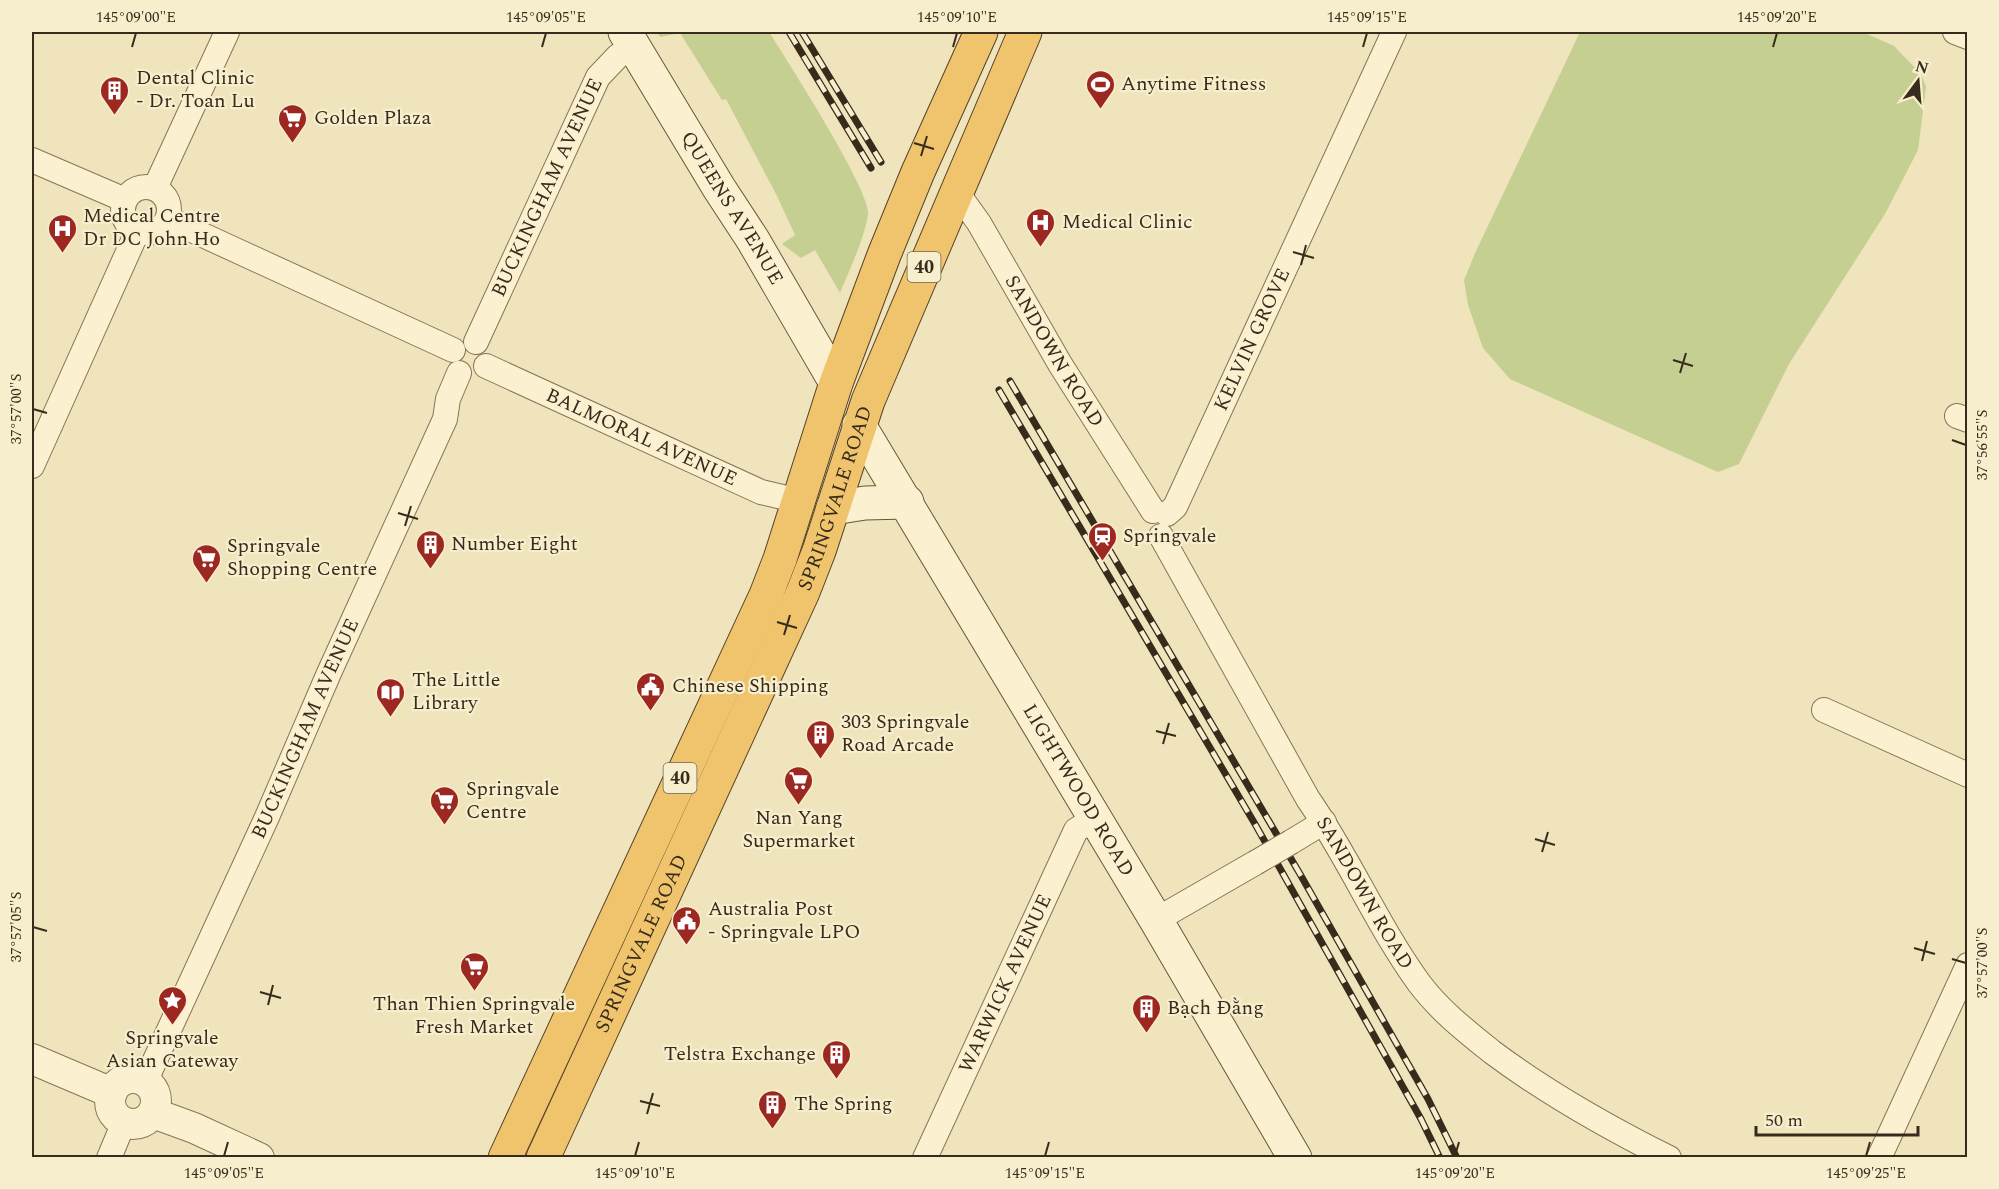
<svg xmlns="http://www.w3.org/2000/svg" width="1999" height="1189" font-family="Spectral,serif">
  <style>
    .green { fill: #c4cf91 }
    .lines { fill: none; stroke-linecap: round; stroke-linejoin: round }
    .minor-casing { stroke: #897455; stroke-width: 26 }
    .tertiary-casing { stroke: #897455; stroke-width: 32 }
    .secondary-casing { stroke: #6b5539; stroke-width: 35 }
    .trunk-casing { stroke: #56422a; stroke-width: 35 }
    .minor { stroke: #fbf1d1; stroke-width: 24 }
    .tertiary { stroke: #fbf1d1; stroke-width: 30 }
    .secondary { stroke: #fbf1d1; stroke-width: 33 }
    .trunk { stroke: #efc46c; stroke-width: 33 }
    .rail-casing { stroke: #382b1b; stroke-width: 7 }
    .rail { stroke: #f7eecd; stroke-width: 4.5; stroke-dasharray: 14; stroke-linecap: butt }
    .minor-bridge-casing { stroke: #897455; stroke-width: 26; stroke-linecap: butt }
    .minor-bridge { stroke: #fbf1d1; stroke-width: 24 }
    .ticks { fill: none; stroke: #382b1b; stroke-width: 2 }
    .labels { text-anchor: middle; dominant-baseline: central; stroke-width: 4.5; stroke-linejoin: round; paint-order: stroke }
    .shield { fill: #f7eecd; stroke: #716650; stroke-width: 1.5 }
    .shield-label { font-size: 18px; font-weight: bold; fill: #382b1b }
    .poi-label { font-size: 20px; fill: #382b1b; stroke: #f7eecd; text-anchor: start }
    .street-label { font-size: 20px; fill: #382b1b; stroke: #f7eecd }
    .neatline { fill: none; stroke: #382b1b; stroke-width: 2 }
    .ticks-label { font-size: 15px; text-anchor: middle; fill: #382b1b }
  </style>
  <rect width="100%" height="100%" fill="#f0e4bd"/>
  <!-- green -->
  <path class="green" d="M657,32H769C786,59 871,191 868,214C865,237 849,271 840,293L815,250L801,258L782,244L795,235L777,196L726,99L722,100L680,33L660,37Z
    M1580,32H1863L1894,46L1921,74L1926,87L1918,150L1885,214L1789,364L1739,464L1718,472L1510,379L1483,348L1468,305L1464,280L1476,251Z"/>
  <g class="lines">
    <defs>
      <g id="minor">
        <path d="M1955,32L1968,37"/>
        <path d="M32,160L125,200"/>
        <circle cx="146" cy="210" r="23"/>
        <path d="M155,188L227,32"/>
        <path id="s1" d="M956,191L979,223L1060,364L1153,511"/>
        <path d="M168,219L453,350"/>
        <path id="s2" d="M476,342L598,77L618,56L634,47"/>
        <path id="s3" d="M486,366L761,492L799,501"/>
        <path d="M1957,416L1968,420"/>
        <path d="M32,466L137,232"/>
        <path id="s4" d="M1167,514L1175,507L1394,32"/>
        <path id="s5" d="M1161,536L1308,799C1349,858 1377,925 1419,983C1439,1010 1466,1031 1492,1052C1547,1093 1607,1127 1669,1158"/>
        <path d="M1824,710L1968,775"/>
        <path d="M1291,842L1324,822"/>
        <path d="M1156,920L1255,863"/>
        <path id="s6" d="M145,1082L267,817L329,673L445,419L448,399L459,373"/>
        <path d="M109,1158L124,1122"/>
        <path id="s7" d="M925,1158L1076,830L1094,819"/>
        <path d="M1879,1158L1968,965"/>
      </g>
      <path id="tertiary" d="M32,1059L112,1093
        M110 1101a23 23 0 1 1 46 0a23 23 0 1 1-46 0Z
        M153,1113L194,1128L259,1158"/>
      <g id="secondary">
        <path id="s8" d="M625,32L719,188L753,240L836,383"/>
        <path id="s9" d="M859,425L1156,920L1295,1158"/>
        <path d="M833,508L865,503L907,502"/>
      </g>
      <g id="trunk">
        <path d="M505,1158L766,595L780,559L836,383L884,255L918,172L981,32"/>
        <path id="s10" d="M543,1158L803,592L819,551L868,401L1025,32"/>
      </g>
    </defs>
    <!-- minor casing -->
    <use href="#minor" class="minor-casing"/>
    <!-- tertiary casing -->
    <use href="#tertiary" class="tertiary-casing"/>
    <!-- secondary casing -->
    <use href="#secondary" class="secondary-casing"/>
    <!-- trunk casing -->
    <use href="#trunk" class="trunk-casing"/>
    <!-- minor -->
    <use href="#minor" class="minor"/>
    <!-- tertiary -->
    <use href="#tertiary" class="tertiary"/>
    <!-- secondary -->
    <use href="#secondary" class="secondary"/>
    <!-- trunk -->
    <use href="#trunk" class="trunk"/>
    <defs>
      <path id="rail" d="M789,32L871,168
        M802,32L881,162
        M1010,381L1300,874L1428,1099L1457,1158
        M999,390L1255,824L1421,1119L1440,1158"/>
    </defs>
    <!-- rail casing -->
    <use href="#rail" class="rail-casing"/>
    <!-- rail -->
    <use href="#rail" class="rail"/>
    <defs>
      <path id="minor-bridge" d="M1255,863L1291,842"/>
    </defs>
    <!-- minor-bridge casing -->
    <use href="#minor-bridge" class="minor-bridge-casing"/>
    <!-- minor-bridge -->
    <use href="#minor-bridge" class="minor-bridge"/>
  </g>
  <!-- ticks -->
  <path class="ticks" d="M132,47L136,33M542,47L546,33M953,47L957,33M1363,47L1367,33M1773,47L1777,33M914,143L934,149M921,156L927,136M1293,252L1314,258M1301,265L1306,245M1673,360L1693,366M1680,373L1686,353M33,409L47,413M1952,440L1966,445M398,513L418,519M405,526L411,506M777,622L797,628M784,635L790,615M1156,731L1176,736M1163,744L1169,723M1535,839L1555,845M1542,852L1548,832M33,927L47,931M1914,948L1935,954M1952,959L1966,963M1922,961L1927,941M260,992L281,998M268,1005L273,985M640,1101L660,1106M647,1114L653,1093M224,1156L228,1142M635,1156L639,1142M1045,1156L1049,1142M1455,1156L1459,1142M1866,1156L1870,1142"/>
  <!-- icons -->
  <defs>
    <symbol id="stadium-pin" viewBox="-11 -11 22 30"><path d="M0 17L-7.5 6A9.5 9.5 0 1 1 7.5 6Z" fill="#9c2821" stroke="#f7eecd"/><path d="M0-5a6.5 5 0 1 0 0 10a6.5 5 0 1 0 0-10ZM-3.5-1.8h7v3.6h-7Z" fill="#fff"/></symbol>
    <symbol id="building-pin" viewBox="-11 -11 22 30"><path d="M0 17L-7.5 6A9.5 9.5 0 1 1 7.5 6Z" fill="#9c2821" stroke="#f7eecd"/><path d="M-4-6H4V6H1V3H-1V6H-4ZM-2.5-4.3h1.7v1.8h-1.7ZM.8-4.3h1.7v1.8H.8ZM-2.5-1h1.7V.8h-1.7ZM.8-1h1.7V.8H.8Z" fill="#fff"/></symbol>
    <symbol id="supermarket-pin" viewBox="-11 -11 22 30"><path d="M0 17L-7.5 6A9.5 9.5 0 1 1 7.5 6Z" fill="#9c2821" stroke="#f7eecd"/><path d="M-6-5.5h2.5l.6 2H6L4.5 2H-2.5L-4.4-4H-6ZM-1.5 3.2a1.3 1.3 0 1 0 .1 0ZM3 3.2a1.3 1.3 0 1 0 .1 0Z" fill="#fff"/></symbol>
    <symbol id="hospital-pin" viewBox="-11 -11 22 30"><path d="M0 17L-7.5 6A9.5 9.5 0 1 1 7.5 6Z" fill="#9c2821" stroke="#f7eecd"/><path d="M-5-5h3v3.5h4V-5h3V5h-3V1.5h-4V5h-3Z" fill="#fff"/></symbol>
    <symbol id="station-pin" viewBox="-11 -11 22 30"><path d="M0 17L-7.5 6A9.5 9.5 0 1 1 7.5 6Z" fill="#9c2821" stroke="#f7eecd"/><path d="M-3-6H3Q5-6 5-4V2Q5 4 3 4L4.5 6H3L1.5 4h-3L-3 6H-4.5L-3 4Q-5 4-5 2V-4Q-5-6-3-6ZM-3.5-4v3h7v-3ZM-3.5 1v1.5H-2V1ZM2 1v1.5H3.5V1Z" fill="#fff"/></symbol>
    <symbol id="civic-pin" viewBox="-11 -11 22 30"><path d="M0 17L-7.5 6A9.5 9.5 0 1 1 7.5 6Z" fill="#9c2821" stroke="#f7eecd"/><path d="M-.6-6.5H3V-4.5H.6V-3L4-1V1h2V6H-6V1h2V-1L-.6-3ZM-1.2 2.5V6h2.4V2.5Z" fill="#fff"/></symbol>
    <symbol id="library-pin" viewBox="-11 -11 22 30"><path d="M0 17L-7.5 6A9.5 9.5 0 1 1 7.5 6Z" fill="#9c2821" stroke="#f7eecd"/><path d="M-6-4Q-3-5.5-.7-3.5V5Q-3 3-6 4ZM6-4Q3-5.5 .7-3.5V5Q3 3 6 4Z" fill="#fff"/></symbol>
    <symbol id="sight-pin" viewBox="-11 -11 22 30"><path d="M0 17L-7.5 6A9.5 9.5 0 1 1 7.5 6Z" fill="#9c2821" stroke="#f7eecd"/><path d="M0-6L1.8-2.2L6-1.7L2.9 1.2L3.7 5.4L0 3.3L-3.7 5.4L-2.9 1.2L-6-1.7L-1.8-2.2Z" fill="#fff"/></symbol>
  </defs>
  <g fill-rule="evenodd">
    <use href="#stadium-pin" x="1084" y="68" width="33" height="45"/>
    <use href="#building-pin" x="98" y="74" width="33" height="45"/>
    <use href="#supermarket-pin" x="276" y="102" width="33" height="45"/>
    <use href="#hospital-pin" x="1024" y="206" width="33" height="45"/>
    <use href="#hospital-pin" x="46" y="212" width="33" height="45"/>
    <use href="#station-pin" x="1086" y="520" width="33" height="45"/>
    <use href="#building-pin" x="414" y="528" width="33" height="45"/>
    <use href="#supermarket-pin" x="190" y="542" width="33" height="45"/>
    <use href="#civic-pin" x="634" y="670" width="33" height="45"/>
    <use href="#library-pin" x="374" y="676" width="33" height="45"/>
    <use href="#building-pin" x="804" y="718" width="33" height="45"/>
    <use href="#supermarket-pin" x="782" y="764" width="33" height="45"/>
    <use href="#supermarket-pin" x="428" y="784" width="33" height="45"/>
    <use href="#civic-pin" x="670" y="904" width="33" height="45"/>
    <use href="#supermarket-pin" x="458" y="950" width="33" height="45"/>
    <use href="#sight-pin" x="156" y="984" width="33" height="45"/>
    <use href="#building-pin" x="1130" y="992" width="33" height="45"/>
    <use href="#building-pin" x="820" y="1038" width="33" height="45"/>
    <use href="#building-pin" x="756" y="1088" width="33" height="45"/>
  </g>
  <g class="labels">
    <!-- shield labels -->
    <g class="shield">
      <rect x="907.5" y="252" width="33" height="30" rx="4.5"/>
      <rect x="663.5" y="763" width="33" height="30" rx="4.5"/>
    </g>
    <g class="shield-label">
      <text x="924" y="267">40</text>
      <text x="680" y="778">40</text>
    </g>
    <!-- poi labels -->
    <g class="poi-label">
      <text x="136" y="78">Dental Clinic<tspan x="136" dy="23">- Dr. Toan Lu</tspan></text>
      <text x="1121" y="84">Anytime Fitness</text>
      <text x="314" y="118">Golden Plaza</text>
      <text x="83" y="216">Medical Centre<tspan x="83" dy="23">Dr DC John Ho</tspan></text>
      <text x="1062" y="222">Medical Clinic</text>
      <text x="1123" y="536">Springvale</text>
      <text x="451" y="544">Number Eight</text>
      <text x="227" y="546">Springvale<tspan x="227" dy="23">Shopping Centre</tspan></text>
      <text x="412" y="680">The Little<tspan x="412" dy="23">Library</tspan></text>
      <text x="672" y="686">Chinese Shipping</text>
      <text x="841" y="722">303 Springvale<tspan x="841" dy="23">Road Arcade</tspan></text>
      <text x="466" y="789">Springvale<tspan x="466" dy="23">Centre</tspan></text>
      <text x="799" y="818" text-anchor="middle">Nan Yang<tspan x="799" dy="23">Supermarket</tspan></text>
      <text x="708" y="909">Australia Post<tspan x="708" dy="23">- Springvale LPO</tspan></text>
      <text x="474" y="1004" text-anchor="middle">Than Thien Springvale<tspan x="474" dy="23">Fresh Market</tspan></text>
      <text x="1167" y="1008">Bạch Đằng</text>
      <text x="172" y="1038" text-anchor="middle">Springvale<tspan x="172" dy="23">Asian Gateway</tspan></text>
      <text x="816" y="1054" text-anchor="end">Telstra Exchange</text>
      <text x="794" y="1104">The Spring</text>
    </g>
    <!-- street labels -->
    <g class="street-label">
      <text stroke="none"><textPath href="#s2" startOffset="170">BUCKINGHAM AVENUE</textPath></text>
      <text stroke="none"><textPath href="#s8" startOffset="206">QUEENS AVENUE</textPath></text>
      <text stroke="none"><textPath href="#s4" startOffset="195">KELVIN GROVE</textPath></text>
      <text stroke="none"><textPath href="#s1" startOffset="188">SANDOWN ROAD</textPath></text>
      <text stroke="none"><textPath href="#s3" startOffset="171">BALMORAL AVENUE</textPath></text>
      <text stroke="none"><textPath href="#s10" startOffset="722">SPRINGVALE ROAD</textPath></text>
      <text stroke="none"><textPath href="#s6" startOffset="388">BUCKINGHAM AVENUE</textPath></text>
      <text stroke="none"><textPath href="#s9" startOffset="426">LIGHTWOOD ROAD</textPath></text>
      <text stroke="none"><textPath href="#s5" startOffset="411">SANDOWN ROAD</textPath></text>
      <text stroke="none"><textPath href="#s10" startOffset="236">SPRINGVALE ROAD</textPath></text>
      <text stroke="none"><textPath href="#s7" startOffset="192">WARWICK AVENUE</textPath></text>
    </g>
  </g>
  <!-- border -->
  <rect width="1999" height="1189" fill="none" stroke="#f7eecd" stroke-width="66"/>
  <!-- north arrow -->
  <g transform="translate(1918 81) rotate(16)" stroke="#f7eecd" stroke-width="4.5" paint-order="stroke">
  <path d="M0-4.5L10 22L0 15L-10 22Z" fill="#382b1b"/>
  <text y="-9" font-size="16" font-weight="bold" text-anchor="middle" fill="#382b1b">N</text>
  </g>
  <!-- scale -->
  <path d="M1756 1126v9h162v-9" fill="none" stroke="#382b1b" stroke-width="3"/>
  <text x="1765" y="1126" font-size="18" fill="#382b1b" stroke="#f7eecd" stroke-width="4.5" paint-order="stroke">50 m</text>
  <rect x="33" y="33" width="1933" height="1123" class="neatline"/>
  <g class="ticks-label">
    <text x="136" y="22">145°09'00"E</text>
    <text x="546" y="22">145°09'05"E</text>
    <text x="957" y="22">145°09'10"E</text>
    <text x="1367" y="22">145°09'15"E</text>
    <text x="1777" y="22">145°09'20"E</text>
    <text transform="translate(16 409) rotate(-90)" y="5">37°57'00"S</text>
    <text transform="translate(1982 445) rotate(-90)" y="5">37°56'55"S</text>
    <text transform="translate(16 927) rotate(-90)" y="5">37°57'05"S</text>
    <text transform="translate(1982 963) rotate(-90)" y="5">37°57'00"S</text>
    <text x="224" y="1178">145°09'05"E</text>
    <text x="635" y="1178">145°09'10"E</text>
    <text x="1045" y="1178">145°09'15"E</text>
    <text x="1455" y="1178">145°09'20"E</text>
    <text x="1866" y="1178">145°09'25"E</text>
  </g>
</svg>
